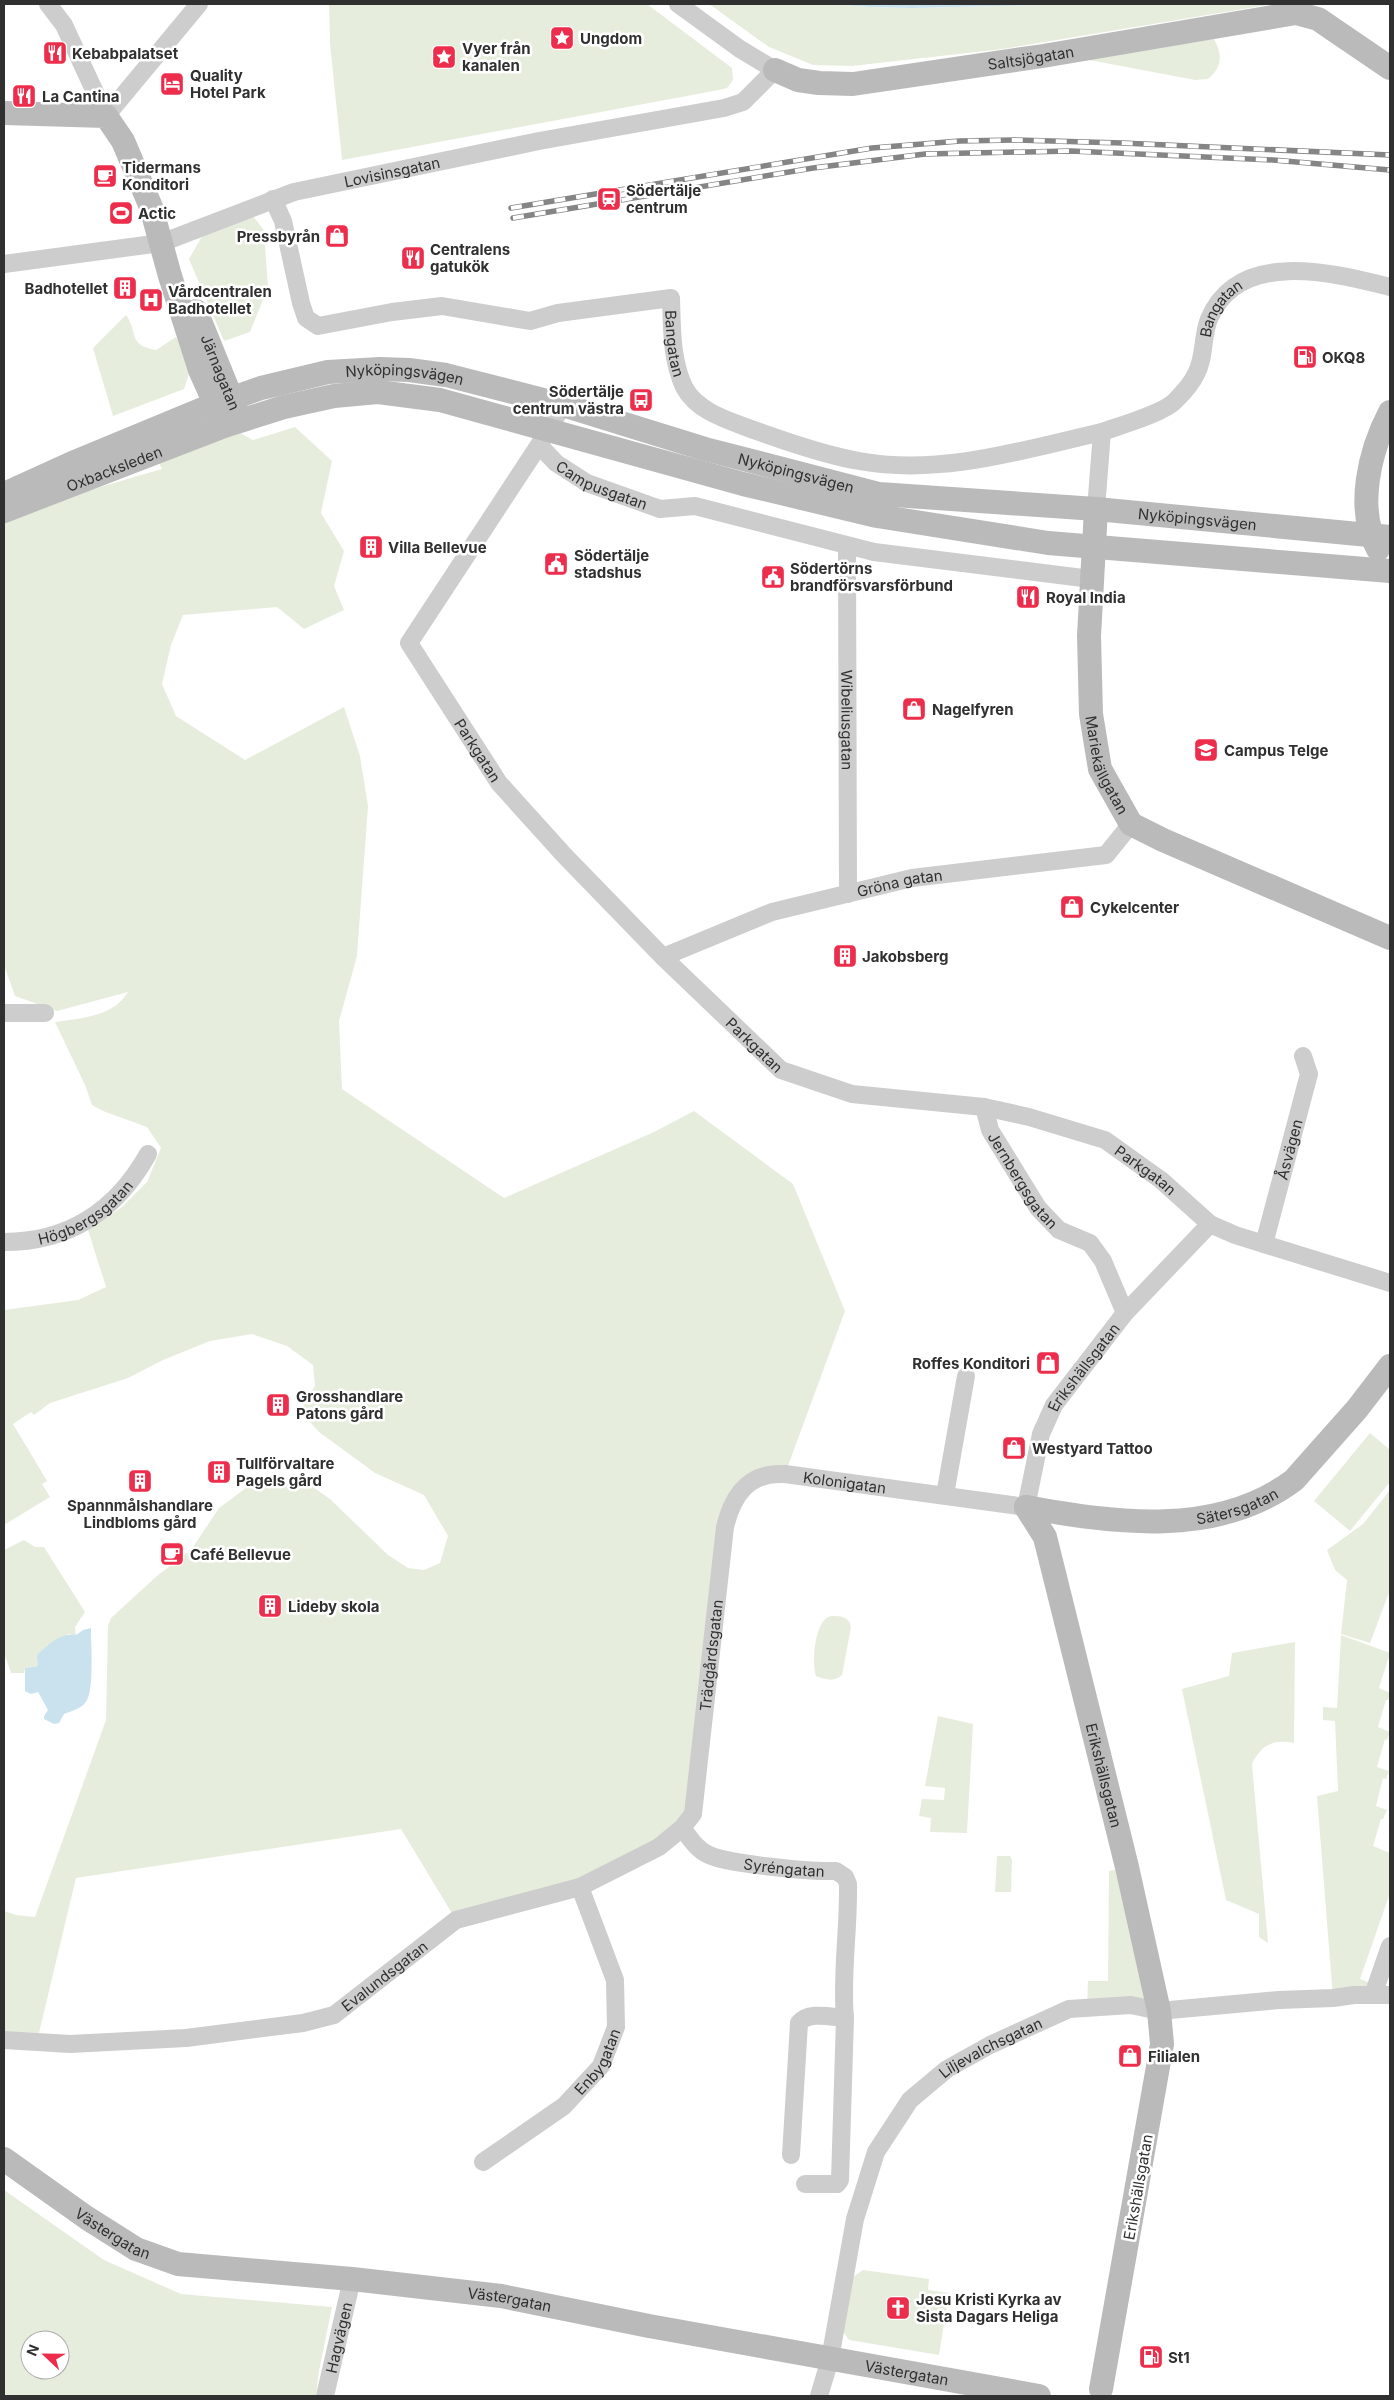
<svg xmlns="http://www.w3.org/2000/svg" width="1394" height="2400" font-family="Inter,sans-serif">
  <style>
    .green { fill: #e7eddd; fill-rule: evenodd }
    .water { fill: #c9e2ee }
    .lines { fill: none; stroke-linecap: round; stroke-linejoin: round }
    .street { stroke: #cdcdcd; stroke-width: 18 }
    .secondary { stroke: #bababa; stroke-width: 24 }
    .rail-casing { stroke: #858585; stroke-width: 5.5 }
    .rail { stroke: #fff; stroke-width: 4; stroke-dasharray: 11; stroke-linecap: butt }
    .labels { text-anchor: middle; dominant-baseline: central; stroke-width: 5; stroke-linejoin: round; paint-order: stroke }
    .poi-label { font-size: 15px; font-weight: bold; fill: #303030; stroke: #fff; text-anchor: start }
    .street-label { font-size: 15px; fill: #303030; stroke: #fff }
  </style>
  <rect width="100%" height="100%" fill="#fff"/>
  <!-- green -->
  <path class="green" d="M329,4H647L732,68L733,80L727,88L719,90L342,160L330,44Z
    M709,4H832L870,7L912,8L1087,4H1274L1003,49L852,66L813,65L769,47Z
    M1214,39C1223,55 1222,67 1208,79L1195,80L1084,59Z
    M252,215L264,230L268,287L250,332L224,341L189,259L204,233Z
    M126,315C139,333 127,345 156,350L176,337L192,364L184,389L113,416L93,348Z
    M295,427L332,461L321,513L344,551L334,586L344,610L304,629L277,607L183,615L171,645L162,684L176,716L245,760L344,707L360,756L368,806L357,956L339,1021L342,1089L504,1198L654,1132L694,1111L793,1184L845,1311L785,1474L737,1499L693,1814L635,1861L456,1920L401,1829L76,1878L39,2033L4,2032V1911L16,1915L35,1917L106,1720L108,1626L111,1618L158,1575L191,1550L219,1508L258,1479L282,1485L294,1474L330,1499L388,1555L408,1568L424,1570L440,1563L448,1536L424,1495L375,1473L319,1432L301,1412L307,1398L315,1386L313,1365L287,1346L252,1334L210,1341L163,1360L128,1378L50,1403L34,1415L31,1412L13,1424L47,1481L42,1484L50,1497L4,1525V1310L78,1300L106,1287L88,1230L122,1207L147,1182L161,1148L147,1127L103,1111L92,1105L85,1085L55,1022C81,1018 113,1017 128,992L57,1011L15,996L4,965V515L162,469L159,463L238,432L253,440Z
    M1370,1433L1390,1450V1482L1350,1531L1314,1501Z
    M1390,1490V1590L1370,1643L1341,1634L1347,1580L1335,1570L1327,1550L1363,1524Z
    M24,1540L35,1547H44L85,1612L75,1627L76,1635L68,1634L39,1661L38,1666L25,1668L24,1673H11L4,1653V1550Z
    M831,1616C840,1616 849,1616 851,1627L842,1675C834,1682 826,1680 816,1676C811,1663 815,1619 831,1616Z
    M1341,1635L1390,1653L1379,1688L1390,1693L1388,1700H1386L1378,1727L1390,1732L1387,1740L1385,1739L1377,1767L1389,1771L1386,1779L1383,1778L1376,1806L1387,1810L1383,1819H1381L1373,1846L1390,1853V1893L1360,1979L1376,1985L1333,1998L1317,1796L1338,1791L1335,1721L1323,1720V1707L1337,1708Z
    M1295,1642L1294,1743C1273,1739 1261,1745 1252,1764L1268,1943L1259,1937V1914L1226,1900L1182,1689L1229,1676L1232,1653Z
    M938,1716L973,1724L967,1833L930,1832L931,1818L919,1816L922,1799L944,1800L945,1788L925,1786Z
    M997,1856H1010L1012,1860L1011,1892H995Z
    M1127,1867L1159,2011L1087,2008L1088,1981H1108L1109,1871Z
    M4,2190L104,2260L181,2294L332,2307L319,2371L316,2396H4ZM30,2340H60V2370H30Z
    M863,2270L929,2279L928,2290L949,2293L939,2355L849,2340L839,2326L847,2281Z"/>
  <!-- water -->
  <path class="water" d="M833,4H1087L912,8L870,7Z
    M91,1628C91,1644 94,1687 87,1700C83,1708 72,1711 64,1714L59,1723L54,1724L44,1719V1716L48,1710L38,1692L31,1694L25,1691V1668L38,1666L37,1655C48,1645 61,1632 76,1635L83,1630Z"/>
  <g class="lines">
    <!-- street -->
    <g class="street">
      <path d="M48,4L64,25L106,116L199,4"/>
      <path id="s1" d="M273,199L283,221L301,303L306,318L318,326L392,312L442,306L530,321L558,313L671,298C672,327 671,359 684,387C697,412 730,421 754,430C787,442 824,455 859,461C941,476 1023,450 1102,432L1096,509"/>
      <path id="s2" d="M4,264L161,243L294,192L539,141L724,108L743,102L775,70L740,49L678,4"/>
      <path id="s3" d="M563,405L539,445L409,643L499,783L564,855L663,957L781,1070L852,1094L984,1107L1029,1117L1105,1140L1161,1180L1210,1224L1235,1235L1390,1283"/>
      <path id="s4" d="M1102,432C1119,426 1164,413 1175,401C1182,394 1192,383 1196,374C1205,358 1202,336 1209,319C1239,248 1334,273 1390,287"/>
      <path id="s5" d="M539,445L556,463L587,483L660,509L695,506L874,552L1091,579"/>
      <path id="s6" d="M847,546L848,894"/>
      <path id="s7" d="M663,957L772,912L912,878L1106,855L1131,824"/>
      <path d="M4,1013H45"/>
      <path id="s8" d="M984,1107L990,1130L1038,1208L1059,1230L1090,1243L1103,1261L1125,1313"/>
      <path id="s9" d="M4,1242C69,1242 116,1211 148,1154"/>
      <path id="s10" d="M1264,1244L1309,1074L1303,1056"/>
      <path d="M945,1495L966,1376"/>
      <path id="s11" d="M682,1828C690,1838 696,1849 709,1855C728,1864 812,1872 836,1871L845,1877L848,1884C849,1929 841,1974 845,2018L840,2180L837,2184H805"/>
      <path d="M1373,1995L1390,1946"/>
      <path id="s12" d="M4,2040L70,2044L186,2038L303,2023L334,2015L456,1920L580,1887L659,1847L682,1828L693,1814L725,1527C733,1494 749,1472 785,1474L1026,1507L1041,1434L1054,1405L1125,1313L1210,1224"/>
      <path d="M791,2155L799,2023C808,2011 831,2017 845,2018"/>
      <path id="s13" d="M483,2162L564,2106L601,2066L616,2027L615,1980L580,1887"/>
      <path id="s14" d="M325,2396L352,2279"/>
      <path id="s15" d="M819,2396L830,2359L855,2219L876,2152L910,2100L947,2069L990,2045L1069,2009L1131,2005L1159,2011L1279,2000L1333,1998L1354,1995H1390"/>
    </g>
    <!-- secondary -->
    <g class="secondary">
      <path id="s16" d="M775,70L798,80L819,83L853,84L1043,56L1296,13L1318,19L1390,68"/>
      <path d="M4,113L106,116L123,141L151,207L170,276L200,370L221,417"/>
      <path id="s17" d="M196,311L237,412"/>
      <path id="s18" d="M4,494L77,461L205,408L261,388L328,372L380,369L409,370L446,375L563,405L705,449L879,494L1096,509L1390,537"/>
      <path id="s19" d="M1096,509L1089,636L1091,714L1100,769L1131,824L1163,840L1390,938"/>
      <path id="s20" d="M4,511L224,426L284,407L334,396L378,392L440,400L743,484L877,516L1048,543L1390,571"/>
      <path d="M1378,549C1355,509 1370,450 1390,412"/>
      <path id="s21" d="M1026,1507L1045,1537L1127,1867L1159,2011L1162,2044L1101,2389"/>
      <path id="s22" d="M1026,1507C1114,1523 1217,1538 1294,1480L1357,1409L1390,1366"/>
      <path id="s23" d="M4,2159L87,2218L136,2249L178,2264L352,2279L501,2296L649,2326L1039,2396"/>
    </g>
    <defs>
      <path id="rail" d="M511,208L872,148L960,141L1014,140L1122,143L1390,155
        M513,218L813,168L925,154L1071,151L1273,160L1390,170"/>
    </defs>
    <!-- rail casing -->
    <use href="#rail" class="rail-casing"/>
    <!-- rail -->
    <use href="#rail" class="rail"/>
  </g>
  <!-- icons -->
  <defs>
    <symbol id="sight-square" viewBox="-11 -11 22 22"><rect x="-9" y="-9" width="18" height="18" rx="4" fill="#ec2d4b" stroke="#fff"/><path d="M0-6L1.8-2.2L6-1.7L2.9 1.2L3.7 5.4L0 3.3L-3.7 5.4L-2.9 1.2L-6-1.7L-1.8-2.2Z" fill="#fff"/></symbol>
    <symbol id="restaurant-square" viewBox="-11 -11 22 22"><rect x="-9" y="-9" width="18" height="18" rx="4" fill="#ec2d4b" stroke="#fff"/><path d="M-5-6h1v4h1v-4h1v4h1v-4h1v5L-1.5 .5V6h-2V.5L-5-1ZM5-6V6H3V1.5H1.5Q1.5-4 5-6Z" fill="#fff"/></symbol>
    <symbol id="hotel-square" viewBox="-11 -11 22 22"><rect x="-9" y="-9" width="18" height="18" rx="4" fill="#ec2d4b" stroke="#fff"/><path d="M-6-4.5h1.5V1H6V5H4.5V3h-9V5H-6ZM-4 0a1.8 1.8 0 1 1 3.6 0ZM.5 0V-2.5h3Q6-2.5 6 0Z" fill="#fff"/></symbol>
    <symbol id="cafe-square" viewBox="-11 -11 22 22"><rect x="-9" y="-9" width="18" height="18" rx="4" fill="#ec2d4b" stroke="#fff"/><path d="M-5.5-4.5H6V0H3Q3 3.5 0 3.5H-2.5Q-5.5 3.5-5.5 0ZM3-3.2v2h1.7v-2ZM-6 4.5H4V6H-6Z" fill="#fff"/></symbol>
    <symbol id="station-square" viewBox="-11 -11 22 22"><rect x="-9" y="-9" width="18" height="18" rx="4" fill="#ec2d4b" stroke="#fff"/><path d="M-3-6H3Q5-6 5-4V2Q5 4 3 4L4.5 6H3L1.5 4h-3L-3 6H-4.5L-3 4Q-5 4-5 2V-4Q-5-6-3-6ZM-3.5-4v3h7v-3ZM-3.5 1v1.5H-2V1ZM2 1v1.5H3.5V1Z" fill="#fff"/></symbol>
    <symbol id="stadium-square" viewBox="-11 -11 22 22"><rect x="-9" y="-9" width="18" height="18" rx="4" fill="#ec2d4b" stroke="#fff"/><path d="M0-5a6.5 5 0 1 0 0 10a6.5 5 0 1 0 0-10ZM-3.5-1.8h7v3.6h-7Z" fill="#fff"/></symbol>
    <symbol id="shop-square" viewBox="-11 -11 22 22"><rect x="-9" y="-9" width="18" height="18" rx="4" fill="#ec2d4b" stroke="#fff"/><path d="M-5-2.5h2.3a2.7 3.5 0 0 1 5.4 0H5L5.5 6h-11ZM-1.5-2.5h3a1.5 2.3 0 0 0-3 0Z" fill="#fff"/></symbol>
    <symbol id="building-square" viewBox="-11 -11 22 22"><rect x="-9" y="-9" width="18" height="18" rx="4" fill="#ec2d4b" stroke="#fff"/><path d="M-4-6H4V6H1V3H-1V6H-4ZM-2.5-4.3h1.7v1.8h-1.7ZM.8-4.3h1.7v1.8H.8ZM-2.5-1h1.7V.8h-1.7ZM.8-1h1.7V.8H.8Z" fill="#fff"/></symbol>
    <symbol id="hospital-square" viewBox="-11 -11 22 22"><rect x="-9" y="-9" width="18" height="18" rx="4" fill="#ec2d4b" stroke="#fff"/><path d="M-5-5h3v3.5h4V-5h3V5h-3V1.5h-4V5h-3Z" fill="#fff"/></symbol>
    <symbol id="fuel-square" viewBox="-11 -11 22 22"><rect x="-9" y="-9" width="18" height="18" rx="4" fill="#ec2d4b" stroke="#fff"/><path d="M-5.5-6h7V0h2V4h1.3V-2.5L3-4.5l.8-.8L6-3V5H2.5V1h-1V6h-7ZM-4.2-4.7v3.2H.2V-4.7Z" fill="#fff"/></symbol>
    <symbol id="bus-square" viewBox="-11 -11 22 22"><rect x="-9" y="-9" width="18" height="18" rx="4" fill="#ec2d4b" stroke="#fff"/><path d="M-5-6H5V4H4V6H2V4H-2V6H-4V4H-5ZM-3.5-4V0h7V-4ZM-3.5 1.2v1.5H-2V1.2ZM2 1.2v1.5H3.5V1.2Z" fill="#fff"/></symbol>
    <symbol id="civic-square" viewBox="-11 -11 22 22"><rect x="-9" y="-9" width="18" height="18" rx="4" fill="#ec2d4b" stroke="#fff"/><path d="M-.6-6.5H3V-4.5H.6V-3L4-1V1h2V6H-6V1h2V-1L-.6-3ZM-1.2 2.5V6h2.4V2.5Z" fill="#fff"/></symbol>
    <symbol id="university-square" viewBox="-11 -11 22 22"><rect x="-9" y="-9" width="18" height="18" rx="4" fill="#ec2d4b" stroke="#fff"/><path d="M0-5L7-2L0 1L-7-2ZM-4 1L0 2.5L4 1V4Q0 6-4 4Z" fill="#fff"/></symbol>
    <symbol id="church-square" viewBox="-11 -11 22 22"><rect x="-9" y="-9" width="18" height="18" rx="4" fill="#ec2d4b" stroke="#fff"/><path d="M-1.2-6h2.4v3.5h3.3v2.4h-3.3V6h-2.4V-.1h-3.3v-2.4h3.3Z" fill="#fff"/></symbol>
  </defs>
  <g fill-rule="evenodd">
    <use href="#sight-square" x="548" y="24" width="28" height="28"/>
    <use href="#restaurant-square" x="41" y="39" width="28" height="28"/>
    <use href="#sight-square" x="430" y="43" width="28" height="28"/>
    <use href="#hotel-square" x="158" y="70" width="28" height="28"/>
    <use href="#restaurant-square" x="10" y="82" width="28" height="28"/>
    <use href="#cafe-square" x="91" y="162" width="28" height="28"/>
    <use href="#station-square" x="595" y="185" width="28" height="28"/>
    <use href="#stadium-square" x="107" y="199" width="28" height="28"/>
    <use href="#shop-square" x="323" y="222" width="28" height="28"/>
    <use href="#restaurant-square" x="399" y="244" width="28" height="28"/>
    <use href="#building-square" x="111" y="274" width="28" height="28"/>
    <use href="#hospital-square" x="137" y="286" width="28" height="28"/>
    <use href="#fuel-square" x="1291" y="343" width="28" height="28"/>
    <use href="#bus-square" x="627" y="386" width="28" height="28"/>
    <use href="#building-square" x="357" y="533" width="28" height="28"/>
    <use href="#civic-square" x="542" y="550" width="28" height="28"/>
    <use href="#civic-square" x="759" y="563" width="28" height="28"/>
    <use href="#restaurant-square" x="1014" y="583" width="28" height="28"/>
    <use href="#shop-square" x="900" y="695" width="28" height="28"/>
    <use href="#university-square" x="1192" y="736" width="28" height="28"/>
    <use href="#shop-square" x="1058" y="893" width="28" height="28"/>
    <use href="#building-square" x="831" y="942" width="28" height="28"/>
    <use href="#shop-square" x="1034" y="1349" width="28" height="28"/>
    <use href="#building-square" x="264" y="1391" width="28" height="28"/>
    <use href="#shop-square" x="1000" y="1434" width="28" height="28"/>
    <use href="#building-square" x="205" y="1458" width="28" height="28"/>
    <use href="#building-square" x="126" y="1467" width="28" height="28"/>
    <use href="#cafe-square" x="158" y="1540" width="28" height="28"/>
    <use href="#building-square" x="256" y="1592" width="28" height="28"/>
    <use href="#shop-square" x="1116" y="2042" width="28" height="28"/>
    <use href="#church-square" x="884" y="2294" width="28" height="28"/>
    <use href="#fuel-square" x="1137" y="2343" width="28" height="28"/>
  </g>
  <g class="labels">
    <!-- poi labels -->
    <g class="poi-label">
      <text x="580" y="38">Ungdom</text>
      <text x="462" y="48">Vyer från<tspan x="462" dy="17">kanalen</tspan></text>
      <text x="72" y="53">Kebabpalatset</text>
      <text x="190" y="75">Quality<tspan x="190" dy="17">Hotel Park</tspan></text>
      <text x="42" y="96">La Cantina</text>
      <text x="122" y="167">Tidermans<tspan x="122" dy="17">Konditori</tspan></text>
      <text x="626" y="190">Södertälje<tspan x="626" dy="17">centrum</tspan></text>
      <text x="138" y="213">Actic</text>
      <text x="320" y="236" text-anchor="end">Pressbyrån</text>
      <text x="430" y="249">Centralens<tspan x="430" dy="17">gatukök</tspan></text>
      <text x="108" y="288" text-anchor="end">Badhotellet</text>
      <text x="168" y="291">Vårdcentralen<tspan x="168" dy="17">Badhotellet</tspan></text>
      <text x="1322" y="357">OKQ8</text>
      <text x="624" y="391" text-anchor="end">Södertälje<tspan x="624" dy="17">centrum västra</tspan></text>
      <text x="388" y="547">Villa Bellevue</text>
      <text x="574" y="555">Södertälje<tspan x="574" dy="17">stadshus</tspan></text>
      <text x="790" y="568">Södertörns<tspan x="790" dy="17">brandförsvarsförbund</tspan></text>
      <text x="1046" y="597">Royal India</text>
      <text x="932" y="709">Nagelfyren</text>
      <text x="1224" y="750">Campus Telge</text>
      <text x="1090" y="907">Cykelcenter</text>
      <text x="862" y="956">Jakobsberg</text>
      <text x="1030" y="1363" text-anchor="end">Roffes Konditori</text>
      <text x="296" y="1396">Grosshandlare<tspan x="296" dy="17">Patons gård</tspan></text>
      <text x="1032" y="1448">Westyard Tattoo</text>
      <text x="236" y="1463">Tullförvaltare<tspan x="236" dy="17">Pagels gård</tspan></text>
      <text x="140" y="1505" text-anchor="middle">Spannmålshandlare<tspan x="140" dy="17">Lindbloms gård</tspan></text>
      <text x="190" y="1554">Café Bellevue</text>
      <text x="288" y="1606">Lideby skola</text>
      <text x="1148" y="2056">Filialen</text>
      <text x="916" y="2299">Jesu Kristi Kyrka av<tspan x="916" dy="17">Sista Dagars Heliga</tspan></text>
      <text x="1168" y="2357">St1</text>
    </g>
    <!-- street labels -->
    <g class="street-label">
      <text stroke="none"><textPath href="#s16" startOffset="260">Saltsjögatan</textPath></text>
      <text stroke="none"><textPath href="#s2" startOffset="401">Lovisinsgatan</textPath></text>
      <text stroke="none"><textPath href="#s4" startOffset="186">Bangatan</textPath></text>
      <text stroke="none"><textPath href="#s1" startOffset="542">Bangatan</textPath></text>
      <text stroke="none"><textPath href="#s17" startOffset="66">Järnagatan</textPath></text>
      <text stroke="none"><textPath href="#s18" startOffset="424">Nyköpingsvägen</textPath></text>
      <text stroke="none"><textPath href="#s20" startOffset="118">Oxbacksleden</textPath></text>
      <text stroke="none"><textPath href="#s18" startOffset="829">Nyköpingsvägen</textPath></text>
      <text stroke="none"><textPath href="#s5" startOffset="76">Campusgatan</textPath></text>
      <text stroke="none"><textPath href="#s18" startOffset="1234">Nyköpingsvägen</textPath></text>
      <text stroke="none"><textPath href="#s6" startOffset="174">Wibeliusgatan</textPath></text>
      <text stroke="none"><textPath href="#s3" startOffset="411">Parkgatan</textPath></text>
      <text stroke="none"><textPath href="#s19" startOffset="259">Mariekällgatan</textPath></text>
      <text stroke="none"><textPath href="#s7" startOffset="249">Gröna gatan</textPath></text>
      <text stroke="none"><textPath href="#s3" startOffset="816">Parkgatan</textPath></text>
      <text stroke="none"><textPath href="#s10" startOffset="98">Åsvägen</textPath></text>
      <text stroke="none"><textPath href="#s3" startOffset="1236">Parkgatan</textPath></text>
      <text stroke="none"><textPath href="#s8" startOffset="84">Jernbergsgatan</textPath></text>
      <text stroke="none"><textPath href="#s9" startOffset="89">Högbergsgatan</textPath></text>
      <text stroke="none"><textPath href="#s12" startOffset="1526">Erikshällsgatan</textPath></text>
      <text stroke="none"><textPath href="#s12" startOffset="1189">Kolonigatan</textPath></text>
      <text stroke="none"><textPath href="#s22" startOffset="214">Sätersgatan</textPath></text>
      <text stroke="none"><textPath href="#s12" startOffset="911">Trädgårdsgatan</textPath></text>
      <text stroke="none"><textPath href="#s21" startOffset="281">Erikshällsgatan</textPath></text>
      <text stroke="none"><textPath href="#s11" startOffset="115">Syréngatan</textPath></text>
      <text stroke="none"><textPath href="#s12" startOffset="396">Evalundsgatan</textPath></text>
      <text stroke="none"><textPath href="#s15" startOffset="410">Liljevalchsgatan</textPath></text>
      <text stroke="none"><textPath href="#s13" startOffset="155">Enbygatan</textPath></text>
      <text transform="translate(1138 2187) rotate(-80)">Erikshällsgatan</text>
      <text stroke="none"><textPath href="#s23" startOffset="132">Västergatan</textPath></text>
      <text stroke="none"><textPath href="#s23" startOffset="538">Västergatan</textPath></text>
      <text stroke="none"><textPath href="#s14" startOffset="60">Hagvägen</textPath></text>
      <text stroke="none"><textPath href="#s23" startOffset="942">Västergatan</textPath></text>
    </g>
  </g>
  <!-- border -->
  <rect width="1394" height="2400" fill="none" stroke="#303030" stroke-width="10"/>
  <!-- north arrow -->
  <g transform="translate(45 2355) rotate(292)"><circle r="24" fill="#ffffff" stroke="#acacac"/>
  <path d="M0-4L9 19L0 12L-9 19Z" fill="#ec2d4b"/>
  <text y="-8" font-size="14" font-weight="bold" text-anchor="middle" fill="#303030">N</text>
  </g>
</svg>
